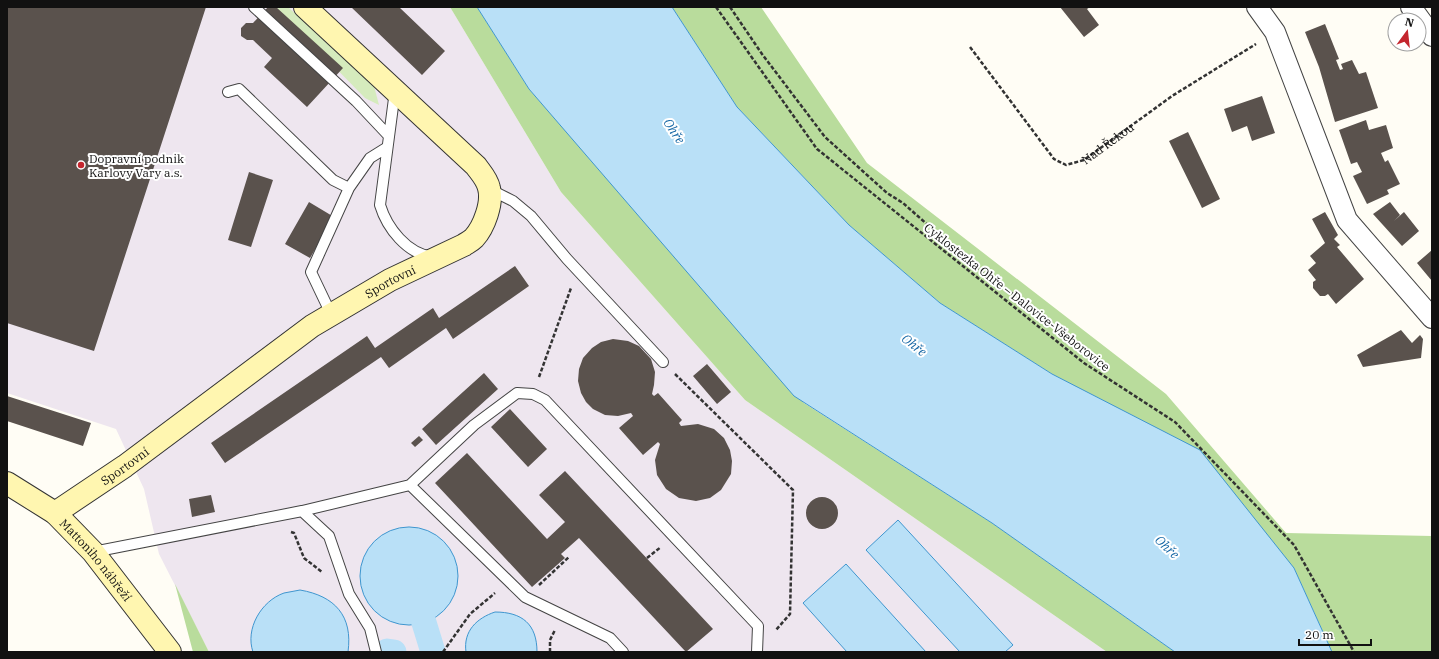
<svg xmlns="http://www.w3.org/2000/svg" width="1439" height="659" font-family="'IBM Plex Serif',serif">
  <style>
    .industrial { fill: #eee6ef }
    .green { fill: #d5ebbd }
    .forest { fill: #b9dc9c }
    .water { fill: #b9e0f7; stroke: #3f96cf }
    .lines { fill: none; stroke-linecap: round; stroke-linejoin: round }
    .canal { stroke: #b9e0f7; stroke-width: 25 }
    .building { fill: #5a524d }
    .lane-casing { stroke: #444; stroke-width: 12 }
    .street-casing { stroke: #444; stroke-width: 22 }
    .secondary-casing { stroke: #333; stroke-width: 24 }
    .path { stroke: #333; stroke-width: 2.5; stroke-dasharray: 4 2; stroke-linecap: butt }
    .lane { stroke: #fff; stroke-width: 10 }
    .street { stroke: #fff; stroke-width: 20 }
    .secondary { stroke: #fff6b0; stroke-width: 22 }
    .poi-dot { fill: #c4262e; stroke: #fff; stroke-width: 1.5 }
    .labels { text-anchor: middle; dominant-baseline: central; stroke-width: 4; stroke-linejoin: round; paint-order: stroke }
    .street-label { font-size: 12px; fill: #111; stroke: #fff }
    .poi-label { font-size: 12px; fill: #111; stroke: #fff; text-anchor: start }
    .water-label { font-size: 13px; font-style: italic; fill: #1768a6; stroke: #fff }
  </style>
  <rect width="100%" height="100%" fill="#fffdf5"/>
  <!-- industrial -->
  <path class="industrial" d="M7,7H450L561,192L745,400L1107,652H209L159,554L144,489L116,429L7,393Z"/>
  <!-- green -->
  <path class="green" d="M276,7H288L374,86L379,105L365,98Z"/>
  <!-- forest -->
  <path class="forest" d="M450,7H477L529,89L804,403L992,523L1175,652H1107L745,400L561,192Z
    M672,7H761L867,163L1166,394L1286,533L1432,536V652H1332L1294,568L1052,374L940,303L849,225L737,107Z
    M175,584L209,652H193Z"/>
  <!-- water -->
  <path class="water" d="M477,7H672L737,107L849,225L940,303L1052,374L1200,450L1294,568L1332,652H1175L992,523L794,396L529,89Z
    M898,520L1013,645L1005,652H960L866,550Z
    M360 576a49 49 0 1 1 98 0a49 49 0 1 1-98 0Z
    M846,564L926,652H847L803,603Z
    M300,590C335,596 353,616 348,652H253C245,629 261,601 284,593C289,592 295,591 300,590Z
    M495,612C522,612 537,624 537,652H466C463,631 477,618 495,612Z"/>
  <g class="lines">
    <!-- canal -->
    <path class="canal" d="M414,590L433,652
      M387,651L394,652"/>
  </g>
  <!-- building -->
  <path class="building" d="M7,7H206L94,351L7,323Z
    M268,7H276L343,68L307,107L264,67L272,58L253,40H247L241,36V28L246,23H253Z
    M351,7H399L445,51L422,75Z
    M1060,7H1090L1087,9L1099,25L1084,37Z
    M1325,24L1339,59L1336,60L1340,70L1343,69L1341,64L1352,60L1359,74L1366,72L1378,108L1335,122L1319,67L1305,32Z
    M1262,96L1275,133L1252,141L1247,126L1232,132L1224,109Z
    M1366,120L1369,130L1386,125L1393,148L1381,153L1385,162L1388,160L1400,184L1387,190L1389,194L1367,204L1353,176L1362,172L1357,162L1351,164L1339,130Z
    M1188,132L1220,199L1202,208L1169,141Z
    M249,172L273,180L251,247L228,240Z
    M309,202L334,217L310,258L285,244Z
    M1390,202L1400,215L1394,221L1404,212L1419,231L1402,246L1373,214Z
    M1325,212L1338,235L1334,239L1340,245L1337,247L1364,279L1336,304L1328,294L1325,296H1320L1313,288V282L1316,280L1308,270L1316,263L1310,256L1325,243L1312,219Z
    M1432,250V281L1417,263Z
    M515,266L529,286L453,339L446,328L389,368L381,357L225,463L211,443L367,336L375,348L433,308L439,318Z
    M1401,330L1412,343L1420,335L1423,339L1421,358L1363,367L1357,355Z
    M613,339L628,341L639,346L651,359L655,372L654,385L652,394L654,396L658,393L682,420L679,423L681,426L698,424L714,429L724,438L730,450L732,461L731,474L721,490L710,498L696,501L679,498L666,489L657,475L655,460L660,444L658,442L643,455L619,428L633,416L631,413L618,416L605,415L593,409L586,402L581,393L578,381L579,369L583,358L592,348L601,342Z
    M707,364L731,392L717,404L693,376Z
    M484,373L498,389L436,445L422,429Z
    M7,396L91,423L83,446L7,421Z
    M510,409L547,449L528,467L491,427Z
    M419,436L423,440L415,447L411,443Z
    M467,453L547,539L565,522L539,495L565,471L713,629L686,652L579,538L561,554L565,558L532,587L435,483Z
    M211,495L215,512L192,517L189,499Z
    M806 513a16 16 0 1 1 32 0a16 16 0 1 1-32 0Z"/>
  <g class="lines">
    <defs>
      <path id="lane" d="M254,7L356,101L388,135
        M395,91L380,205C387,228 407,254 433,257
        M228,92L239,89L333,180L349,188
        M489,189L513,201L531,216L567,259L663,362
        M331,314L311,272L349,188L370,158L386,148
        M410,485L474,425L517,393L533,394L545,400L758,626L757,652
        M302,511L410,485L525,597L610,638L623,652
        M93,552L302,511L329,536L349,594L370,628L376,652"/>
      <path id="street" d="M1257,7L1275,32L1347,220L1432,318
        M1411,7L1432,36"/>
      <g id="secondary">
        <path id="s2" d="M7,483L55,513L93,552L170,652"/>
        <path id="s3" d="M55,513L125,466L312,326L390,280L464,245C467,243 471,241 474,238C484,227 493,203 489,188C487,179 481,173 476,166L305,7"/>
      </g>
    </defs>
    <!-- lane casing -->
    <use href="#lane" class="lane-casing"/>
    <!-- street casing -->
    <use href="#street" class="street-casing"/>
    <!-- secondary casing -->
    <use href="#secondary" class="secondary-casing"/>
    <!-- path -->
    <g class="path">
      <path d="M716,7L817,149L1084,363L1175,422L1294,545L1354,652"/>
      <path d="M730,7L762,54L825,137L887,193L903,203L973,265L1049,320"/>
      <path id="s1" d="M970,47L1054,159L1066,165L1084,160L1172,96L1256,44"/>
      <path d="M675,374L793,490L790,614L776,630"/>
      <path d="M539,377L571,288"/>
      <path d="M291,532L294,533L304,558L322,572"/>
      <path d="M647,558L661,547"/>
      <path d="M539,585L569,557"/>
      <path d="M443,652L470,614L495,593"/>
      <path d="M550,652V640L555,630"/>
    </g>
    <!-- lane -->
    <use href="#lane" class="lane"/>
    <!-- street -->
    <use href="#street" class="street"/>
    <!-- secondary -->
    <use href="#secondary" class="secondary"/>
  </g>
  <!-- markers -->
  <circle class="poi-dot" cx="81" cy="165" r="4"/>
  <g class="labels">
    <!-- street labels -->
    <g class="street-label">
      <text stroke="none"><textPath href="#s1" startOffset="201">Nad Řekou</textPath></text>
      <text stroke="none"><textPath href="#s3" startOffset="408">Sportovní</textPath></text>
      <text transform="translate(1017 297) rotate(38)">Cyklostezka Ohře – Dalovice-Všeborovice</text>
      <text stroke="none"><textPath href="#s3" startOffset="84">Sportovní</textPath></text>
      <text stroke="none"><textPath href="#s2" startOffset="119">Mattoniho nábřeží</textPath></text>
    </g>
    <!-- poi labels -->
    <g class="poi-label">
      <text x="89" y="158">Dopravní podnik<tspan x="89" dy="14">Karlovy Vary a.s.</tspan></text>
    </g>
    <!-- water labels -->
    <g class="water-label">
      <text transform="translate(674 131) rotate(56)">Ohře</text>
      <text transform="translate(914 345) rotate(38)">Ohře</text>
      <text transform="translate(1167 547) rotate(43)">Ohře</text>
    </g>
  </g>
  <!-- border -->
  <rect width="1439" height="659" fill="none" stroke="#111111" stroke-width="16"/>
  <!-- north arrow -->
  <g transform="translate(1407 32) rotate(15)"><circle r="19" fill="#ffffff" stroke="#a0a0a0"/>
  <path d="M0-3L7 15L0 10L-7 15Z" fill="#c4262e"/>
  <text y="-6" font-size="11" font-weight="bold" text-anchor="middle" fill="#111111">N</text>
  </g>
  <!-- scale -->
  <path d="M1299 639v6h72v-6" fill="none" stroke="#111111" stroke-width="2"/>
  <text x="1305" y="639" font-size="12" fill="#111111" stroke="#ffffff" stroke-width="3" paint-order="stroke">20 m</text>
</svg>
